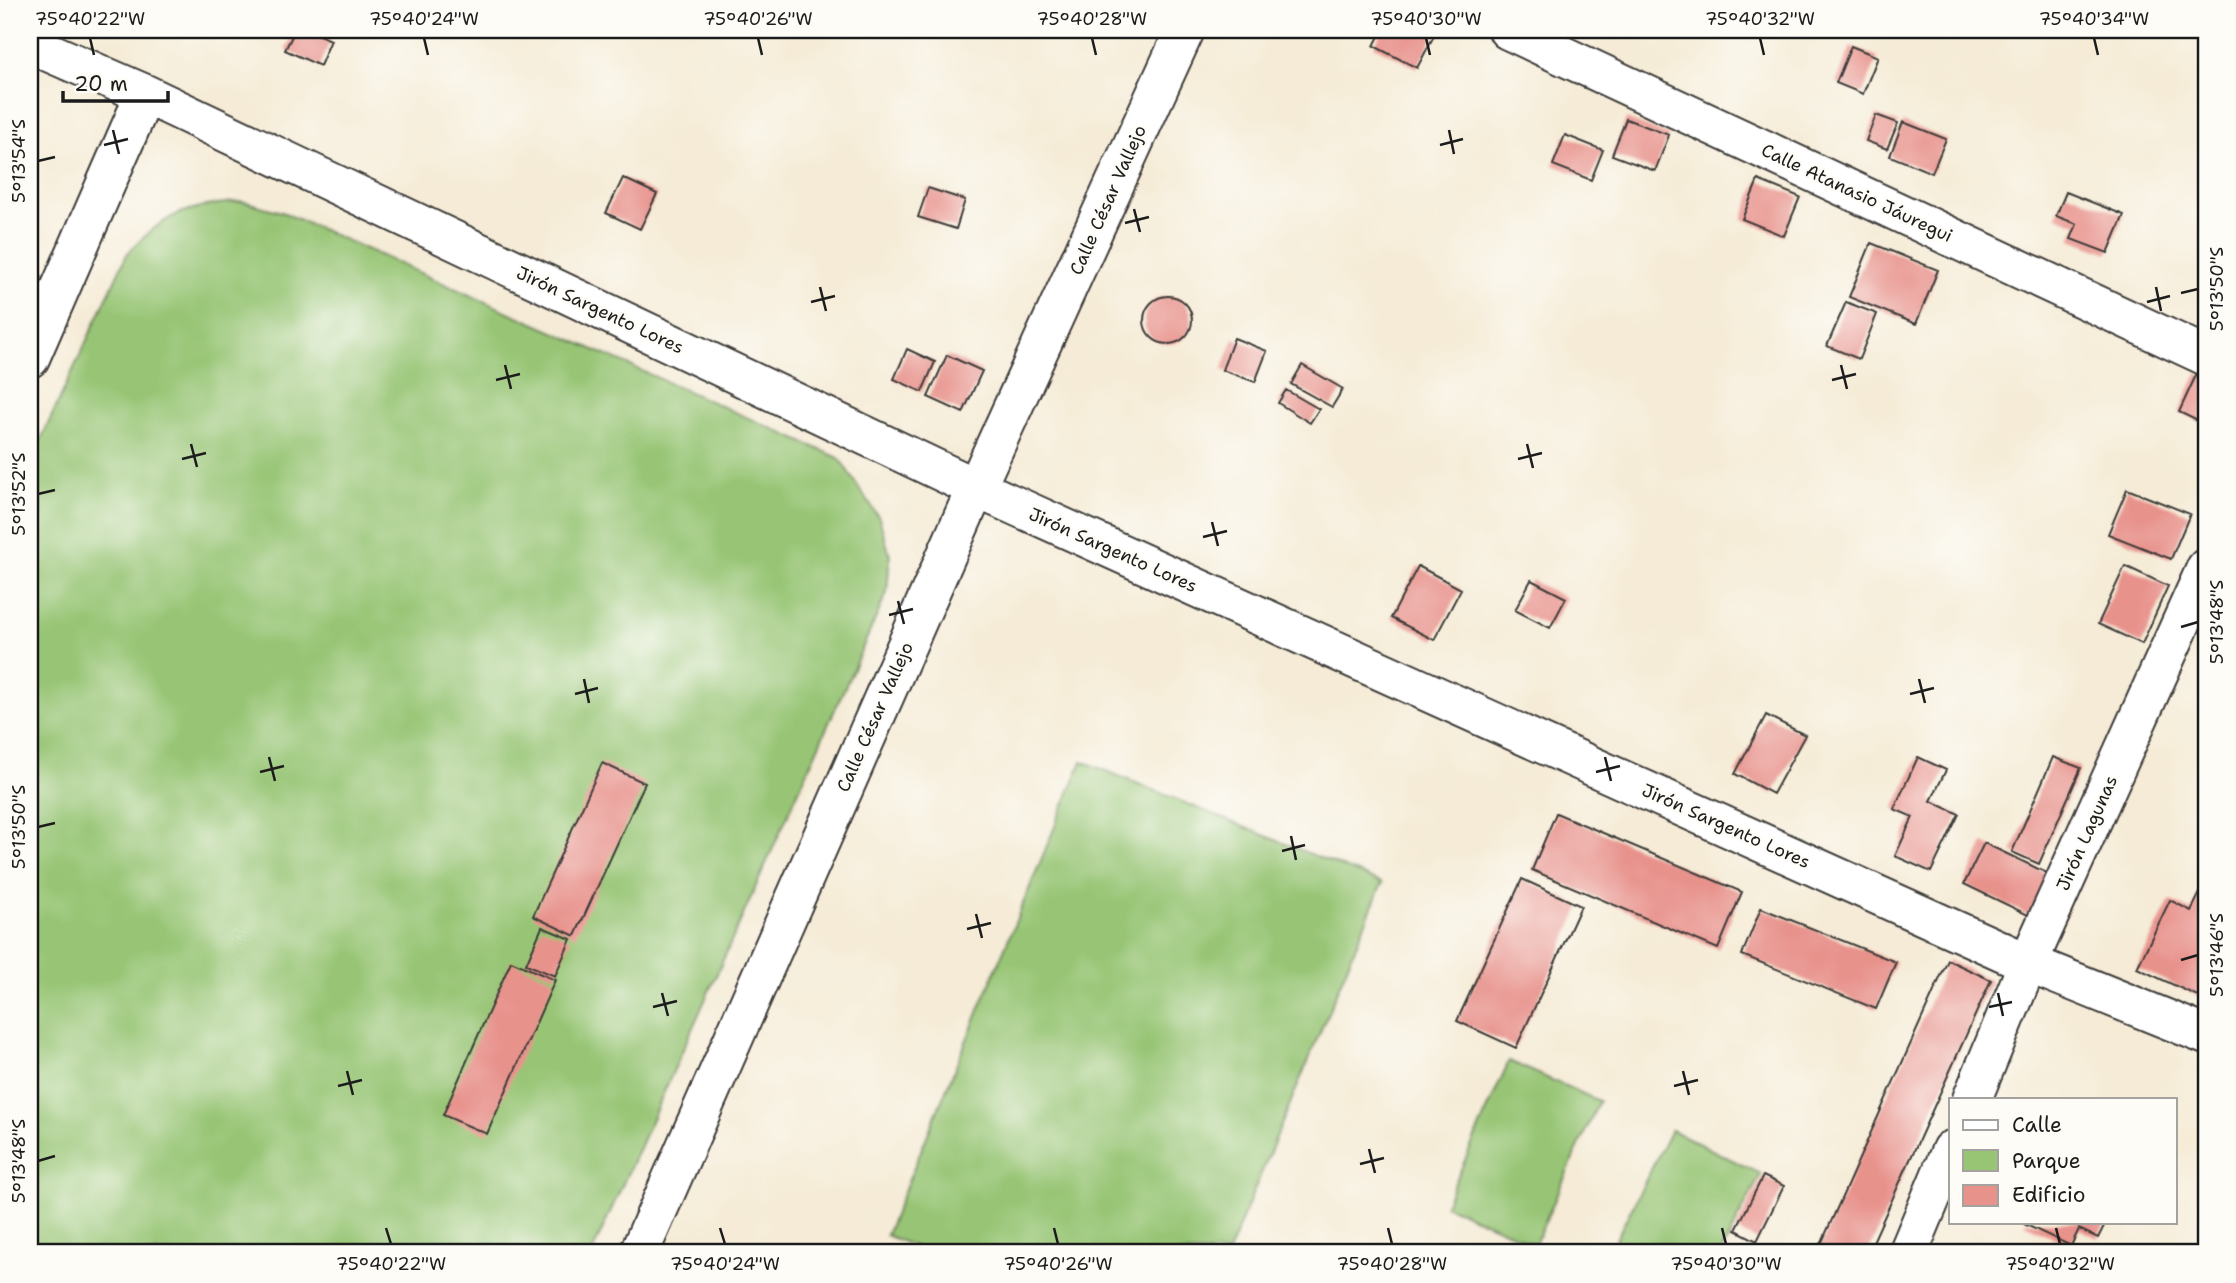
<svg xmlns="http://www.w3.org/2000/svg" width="2236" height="1283" font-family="'Shantell Sans',sans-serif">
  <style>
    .green { fill: #97c574; stroke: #5a7048; stroke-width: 2 }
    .building { fill: #e8928c }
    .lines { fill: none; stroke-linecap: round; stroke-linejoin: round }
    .minor-casing { stroke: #3d3b38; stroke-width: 42 }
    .minor { stroke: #fff; stroke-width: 38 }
    .ticks { fill: none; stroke: #1c1c1c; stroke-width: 2.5 }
    .labels { text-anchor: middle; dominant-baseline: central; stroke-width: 5; stroke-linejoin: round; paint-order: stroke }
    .street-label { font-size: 18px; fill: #1c1c1c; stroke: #fdfcf7 }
    .neatline { fill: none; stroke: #1c1c1c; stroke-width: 2.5 }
    .ticks-label { font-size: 18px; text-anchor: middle; fill: #1c1c1c }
  </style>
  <rect width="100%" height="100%" fill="#fdfcf7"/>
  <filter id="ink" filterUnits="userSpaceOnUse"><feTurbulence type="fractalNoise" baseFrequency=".0143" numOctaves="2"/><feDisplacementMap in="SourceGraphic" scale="14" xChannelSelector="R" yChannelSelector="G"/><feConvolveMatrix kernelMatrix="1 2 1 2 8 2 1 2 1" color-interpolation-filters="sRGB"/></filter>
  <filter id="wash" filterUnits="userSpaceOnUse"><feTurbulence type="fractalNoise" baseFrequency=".00686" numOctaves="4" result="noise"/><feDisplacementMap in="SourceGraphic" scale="28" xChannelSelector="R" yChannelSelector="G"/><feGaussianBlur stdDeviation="1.57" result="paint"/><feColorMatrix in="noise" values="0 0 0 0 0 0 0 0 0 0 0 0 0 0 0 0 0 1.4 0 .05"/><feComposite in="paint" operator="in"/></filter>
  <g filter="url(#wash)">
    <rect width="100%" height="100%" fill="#f5ebd6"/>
    <!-- green -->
    <path class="green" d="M242,201L282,212L839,458L879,518L890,555L887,593L592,1253H30V463L127,254C168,211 184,208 242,201Z
      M1082,761L1382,883L1228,1253H930L886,1235Z
      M1509,1061L1599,1101L1535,1244L1445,1205Z
      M1671,1130L1761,1174L1721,1253H1609Z"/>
    <g id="blocks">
      <!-- building -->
      <path class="building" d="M295,30H307L331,40L320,66L285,50Z
        M1382,30H1437L1417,68L1374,46Z
        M1851,46L1878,57L1863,94L1836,83Z
        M1876,115L1898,123L1887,149L1866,141Z
        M1626,119L1669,135L1655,171L1612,155Z
        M1903,122L1946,139L1932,173L1890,156Z
        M1565,135L1603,150L1591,180L1553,165Z
        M623,178L657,194L640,229L606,213Z
        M1758,180L1800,197L1784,236L1742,219Z
        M928,188L965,200L956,229L918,217Z
        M2066,192L2124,215L2108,253L2071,239L2077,224L2056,216Z
        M1871,243L1938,270L1916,324L1849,297Z
        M1144 320a24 24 0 1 1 48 0a24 24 0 1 1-48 0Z
        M1846,302L1877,314L1859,359L1827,346Z
        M1234,338L1267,351L1255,382L1222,370Z
        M907,349L935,362L922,392L894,379Z
        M947,355L982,371L963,413L928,397Z
        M1302,365L1343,389L1332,407L1291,384Z
        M2197,373L2206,378V425L2179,412Z
        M1286,390L1319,409L1310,423L1278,403Z
        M2127,489L2190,514L2171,559L2108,534Z
        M1418,566L1461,589L1434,640L1391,618Z
        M2125,566L2168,586L2142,644L2098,624Z
        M1531,580L1566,598L1550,628L1515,610Z
        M1766,715L1805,735L1773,794L1735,774Z
        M1918,757L1946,770L1931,801L1959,814L1931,872L1895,856L1913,817L1894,809Z
        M2053,757L2081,768L2039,864L2012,852Z
        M602,763L645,783L575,936L533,916Z
        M1556,813L1742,892L1718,949L1532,870Z
        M1984,843L2051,875L2030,916L1964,884Z
        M1522,879L1581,906L1516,1048L1457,1021Z
        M2206,881V1000L2137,968L2170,900L2191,911Z
        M1761,908L1896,962L1876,1009L1742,955Z
        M542,927L571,939L555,976L526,964Z
        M1948,960L1991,980L1868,1253H1817Z
        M511,961L555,980L487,1134L443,1115Z
        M1763,1176L1784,1186L1757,1241L1736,1230Z
        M2025,1222H2106L2098,1238L2079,1229L2071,1246L2024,1224Z"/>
    </g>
  </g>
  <g filter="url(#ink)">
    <use href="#blocks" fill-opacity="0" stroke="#3d3b38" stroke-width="2"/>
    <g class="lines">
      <defs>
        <path id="minor" d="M1508,30L2206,356
          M30,44L145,94L976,488L2028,963L2206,1035
          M30,358L145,94
          M1972,1099L2028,963L2206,568
          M639,1253L976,488L1185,30
          M1908,1253L1951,1150"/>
      </defs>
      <!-- minor casing -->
      <use href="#minor" class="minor-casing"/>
      <!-- minor -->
      <use href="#minor" class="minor"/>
    </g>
  </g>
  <!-- ticks -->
  <path class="ticks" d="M90,38L94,55M424,38L428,55M758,38L762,55M1092,38L1096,55M1426,38L1430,55M1760,38L1764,55M2094,38L2098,55M113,130L119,154M1449,130L1454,154M104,145L128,139M1440,145L1463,139M38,161L55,157M1134,209L1140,232M1125,223L1149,217M820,287L826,311M2156,287L2161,311M2181,293L2198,289M811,302L835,296M2147,302L2170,296M505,365L511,389M1841,365L1847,389M496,380L520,374M1832,380L1856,374M191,444L197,467M1527,444L1533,468M182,459L206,453M1518,459L1542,453M38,494L55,490M1212,522L1218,546M1203,537L1227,531M898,601L904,624M889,615L913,609M2181,627L2198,622M584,679L589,703M1919,679L1925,703M575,694L598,688M1910,694L1934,688M269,757L275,781M1605,757L1611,781M260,772L284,766M1596,772L1620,766M38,827L55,823M1291,836L1296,860M1282,851L1305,845M976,914L982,938M967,929L991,923M2181,960L2198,955M662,993L668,1016M1998,993L2003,1016M653,1007L677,1001M1989,1007L2012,1002M347,1071L353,1095M1683,1071L1689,1095M338,1086L362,1080M1674,1086L1698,1080M1369,1149L1375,1173M38,1161L55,1156M1360,1164L1384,1158M386,1228L391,1244M720,1228L725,1244M1054,1228L1058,1244M1388,1228L1392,1244M1722,1228L1726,1244M2056,1228L2060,1244"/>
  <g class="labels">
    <!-- street labels -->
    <g class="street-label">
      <text transform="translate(1857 193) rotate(25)">Calle Atanasio Jáuregui</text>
      <text transform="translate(1108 200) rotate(-66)">Calle César Vallejo</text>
      <text transform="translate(600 310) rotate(25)">Jirón Sargento Lores</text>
      <text transform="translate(1113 550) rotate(24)">Jirón Sargento Lores</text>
      <text transform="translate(875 717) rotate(-66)">Calle César Vallejo</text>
      <text transform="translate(1726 826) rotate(24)">Jirón Sargento Lores</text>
      <text transform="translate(2087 833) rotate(-66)">Jirón Lagunas</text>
    </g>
  </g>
  <!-- margin -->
  <rect width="2236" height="1283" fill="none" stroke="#fdfcf7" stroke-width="77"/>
  <!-- legend -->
  <rect x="1949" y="1098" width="228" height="126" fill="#fdfcf7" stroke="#a3a29f" stroke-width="2"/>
  <rect x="1963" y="1120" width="35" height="10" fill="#ffffff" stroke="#a3a29f" stroke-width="2"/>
  <text x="2012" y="1132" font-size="21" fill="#1c1c1c">Calle</text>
  <rect x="1963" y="1150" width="35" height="21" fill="#97c574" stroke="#a3a29f" stroke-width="2"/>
  <text x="2012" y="1168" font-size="21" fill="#1c1c1c">Parque</text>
  <rect x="1963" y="1185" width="35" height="21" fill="#e8928c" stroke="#a3a29f" stroke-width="2"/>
  <text x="2012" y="1202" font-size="21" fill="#1c1c1c">Edificio</text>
  <!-- scale -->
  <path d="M63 91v10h105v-10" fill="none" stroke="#1c1c1c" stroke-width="3.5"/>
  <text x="74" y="91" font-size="21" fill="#1c1c1c" stroke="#fdfcf7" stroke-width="5" paint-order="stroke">20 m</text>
  <rect x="38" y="38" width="2160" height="1206" class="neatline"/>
  <g class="ticks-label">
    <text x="90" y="25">75°40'22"W</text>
    <text x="424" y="25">75°40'24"W</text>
    <text x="758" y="25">75°40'26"W</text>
    <text x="1092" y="25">75°40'28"W</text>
    <text x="1426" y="25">75°40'30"W</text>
    <text x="1760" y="25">75°40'32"W</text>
    <text x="2094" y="25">75°40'34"W</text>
    <text transform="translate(19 161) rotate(-90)" y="6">5°13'54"S</text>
    <text transform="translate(2217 289) rotate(-90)" y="6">5°13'50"S</text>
    <text transform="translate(19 494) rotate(-90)" y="6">5°13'52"S</text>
    <text transform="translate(2217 622) rotate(-90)" y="6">5°13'48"S</text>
    <text transform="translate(19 827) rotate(-90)" y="6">5°13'50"S</text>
    <text transform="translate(2217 955) rotate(-90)" y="6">5°13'46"S</text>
    <text transform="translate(19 1161) rotate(-90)" y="6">5°13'48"S</text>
    <text x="391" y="1270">75°40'22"W</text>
    <text x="725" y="1270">75°40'24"W</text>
    <text x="1058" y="1270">75°40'26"W</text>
    <text x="1392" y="1270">75°40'28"W</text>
    <text x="1726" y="1270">75°40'30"W</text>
    <text x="2060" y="1270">75°40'32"W</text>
  </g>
</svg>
